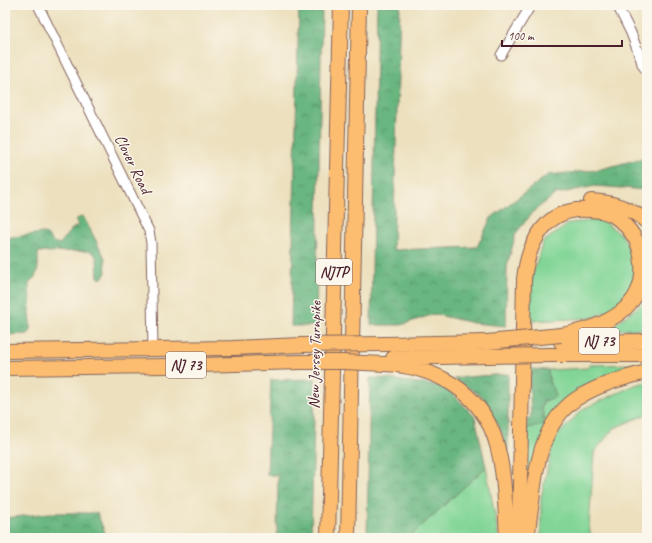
<svg xmlns="http://www.w3.org/2000/svg" width="652" height="543" font-family="Caveat,sans-serif">
  <style>
    .green { fill: #82d597; stroke: #667a61 }
    .forest { fill: url(#forest-crowns); stroke: #5a6a56 }
    .lines { fill: none; stroke-linecap: round; stroke-linejoin: round }
    .minor-casing { stroke: #83635e; stroke-width: 11 }
    .highway-casing { stroke: #83635e; stroke-width: 16 }
    .minor { stroke: #fff; stroke-width: 9 }
    .highway { stroke: #fcbd6f; stroke-width: 14 }
    .highway-bridge-casing { stroke: #83635e; stroke-width: 16; stroke-linecap: butt }
    .highway-bridge { stroke: #fcbd6f; stroke-width: 14 }
    .labels { text-anchor: middle; dominant-baseline: central; stroke-width: 3; stroke-linejoin: round; paint-order: stroke }
    .shield { fill: #fbf7ec; stroke: #7f6065; stroke-width: 1 }
    .shield-label { font-size: 15px; font-weight: bold; fill: #4a1f2b }
    .street-label { font-size: 16px; fill: #4a1f2b; stroke: #fbf7ec }
  </style>
  <defs>
    <pattern id="forest-crowns" width="20" height="18" patternUnits="userSpaceOnUse"><rect width="20" height="18" fill="#69b680"/><path d="M2 6a3 3 0 1 1 6 0M12 15a3 3 0 1 1 6 0" fill="none" stroke="#589369"/></pattern>
  </defs>
  <rect width="100%" height="100%" fill="#fbf7ec"/>
  <filter id="ink" filterUnits="userSpaceOnUse"><feTurbulence type="fractalNoise" baseFrequency=".025" numOctaves="2"/><feDisplacementMap in="SourceGraphic" scale="8" xChannelSelector="R" yChannelSelector="G"/><feConvolveMatrix kernelMatrix="1 2 1 2 8 2 1 2 1" color-interpolation-filters="sRGB"/></filter>
  <filter id="wash" filterUnits="userSpaceOnUse"><feTurbulence type="fractalNoise" baseFrequency=".012" numOctaves="4" result="noise"/><feDisplacementMap in="SourceGraphic" scale="16" xChannelSelector="R" yChannelSelector="G"/><feGaussianBlur stdDeviation="0.9" result="paint"/><feColorMatrix in="noise" values="0 0 0 0 0 0 0 0 0 0 0 0 0 0 0 0 0 1.4 0 .05"/><feComposite in="paint" operator="in"/></filter>
  <g filter="url(#wash)">
    <rect width="100%" height="100%" fill="#ece0be"/>
    <!-- green -->
    <path class="green" d="M601,220L622,235L636,262L633,287L620,305L593,318L530,321L532,276L543,242L570,223Z
      M647,283V329L607,330L642,304Z
      M647,364V369L572,396L526,497L527,428L545,419L541,408L550,385L548,370L588,368L590,365Z
      M647,382V414L614,428L594,452L589,526L591,538H541V498L554,439L583,409L635,385Z
      M486,467L499,538H408Z"/>
    <!-- forest -->
    <path class="forest" d="M299,5H322L316,326H291Z
      M377,5H400L393,250L477,247L491,218L548,175L597,170L647,157V190L595,186L556,194L534,211L516,233L507,266L506,326L473,323L434,314L401,325H371Z
      M83,216L105,258L106,273L101,279L98,277L97,259L94,253L88,251L38,252C38,260 39,270 35,277C33,279 31,280 30,282C27,288 31,297 30,303C30,306 29,307 29,309C28,318 33,326 28,334L5,335V238L43,233L46,234L53,242L60,244C67,235 68,231 78,225L75,220Z
      M529,369L548,370L550,385L554,389L555,397L543,402L541,408L545,419L541,426L527,428V420L531,416Z
      M508,374V453L502,433L483,397L453,378Z
      M370,378H382L446,387L475,417L486,467L408,538H367Z
      M315,379L311,538H277L278,475H267L271,380Z
      M50,513H97L107,538H5V518Z"/>
  </g>
  <g filter="url(#ink)">
    <g class="lines">
      <defs>
        <path id="minor" d="M38,5L149,231L151,243L153,349
          M617,5L631,33L641,60L642,64L647,72
          M501,55L531,5"/>
        <path id="highway" d="M591,201C612,202 631,208 647,222
          M561,342L647,341
          M385,344L487,342
          M5,351L233,348L302,345
          M552,355H647
          M393,358L487,356
          M384,364C428,366 470,385 490,426C505,457 505,504 507,538
          M5,368L165,366L301,362
          M328,538L341,5
          M348,538L359,5
          M520,538L519,531L524,279C528,243 546,206 589,210C599,210 609,212 617,218C629,227 639,241 641,256C651,308 603,328 561,335
          M528,538C528,526 530,514 532,502C536,464 543,422 576,399C597,385 623,378 647,372"/>
      </defs>
      <!-- minor casing -->
      <use href="#minor" class="minor-casing"/>
      <!-- highway casing -->
      <use href="#highway" class="highway-casing"/>
      <!-- minor -->
      <use href="#minor" class="minor"/>
      <!-- highway -->
      <use href="#highway" class="highway"/>
      <defs>
        <path id="highway-bridge" d="M487,342L561,335
          M302,345L385,344
          M487,356L552,355
          M301,362H344L384,364"/>
      </defs>
      <!-- highway-bridge casing -->
      <use href="#highway-bridge" class="highway-bridge-casing"/>
      <!-- highway-bridge -->
      <use href="#highway-bridge" class="highway-bridge"/>
    </g>
  </g>
  <g class="labels">
    <!-- shield labels -->
    <g class="shield">
      <rect x="316" y="259" width="36" height="26" rx="3"/>
      <rect x="579" y="328" width="40" height="26" rx="3"/>
      <rect x="166" y="352" width="40" height="26" rx="3"/>
    </g>
    <g class="shield-label">
      <text x="334" y="272">NJTP</text>
      <text x="599" y="341">NJ 73</text>
      <text x="186" y="365">NJ 73</text>
    </g>
    <!-- street labels -->
    <g class="street-label">
      <text transform="translate(133 164) rotate(64)">Clover Road</text>
      <text transform="translate(315 355) rotate(-89)">New Jersey Turnpike</text>
    </g>
  </g>
  <!-- margin -->
  <rect width="652" height="543" fill="none" stroke="#fbf7ec" stroke-width="20"/>
  <!-- scale -->
  <path d="M502 40v6h120v-6" fill="none" stroke="#4a1f2b" stroke-width="2"/>
  <text x="508" y="40" font-size="12" fill="#4a1f2b" stroke="#fbf7ec" stroke-width="3" paint-order="stroke">100 m</text>
</svg>
